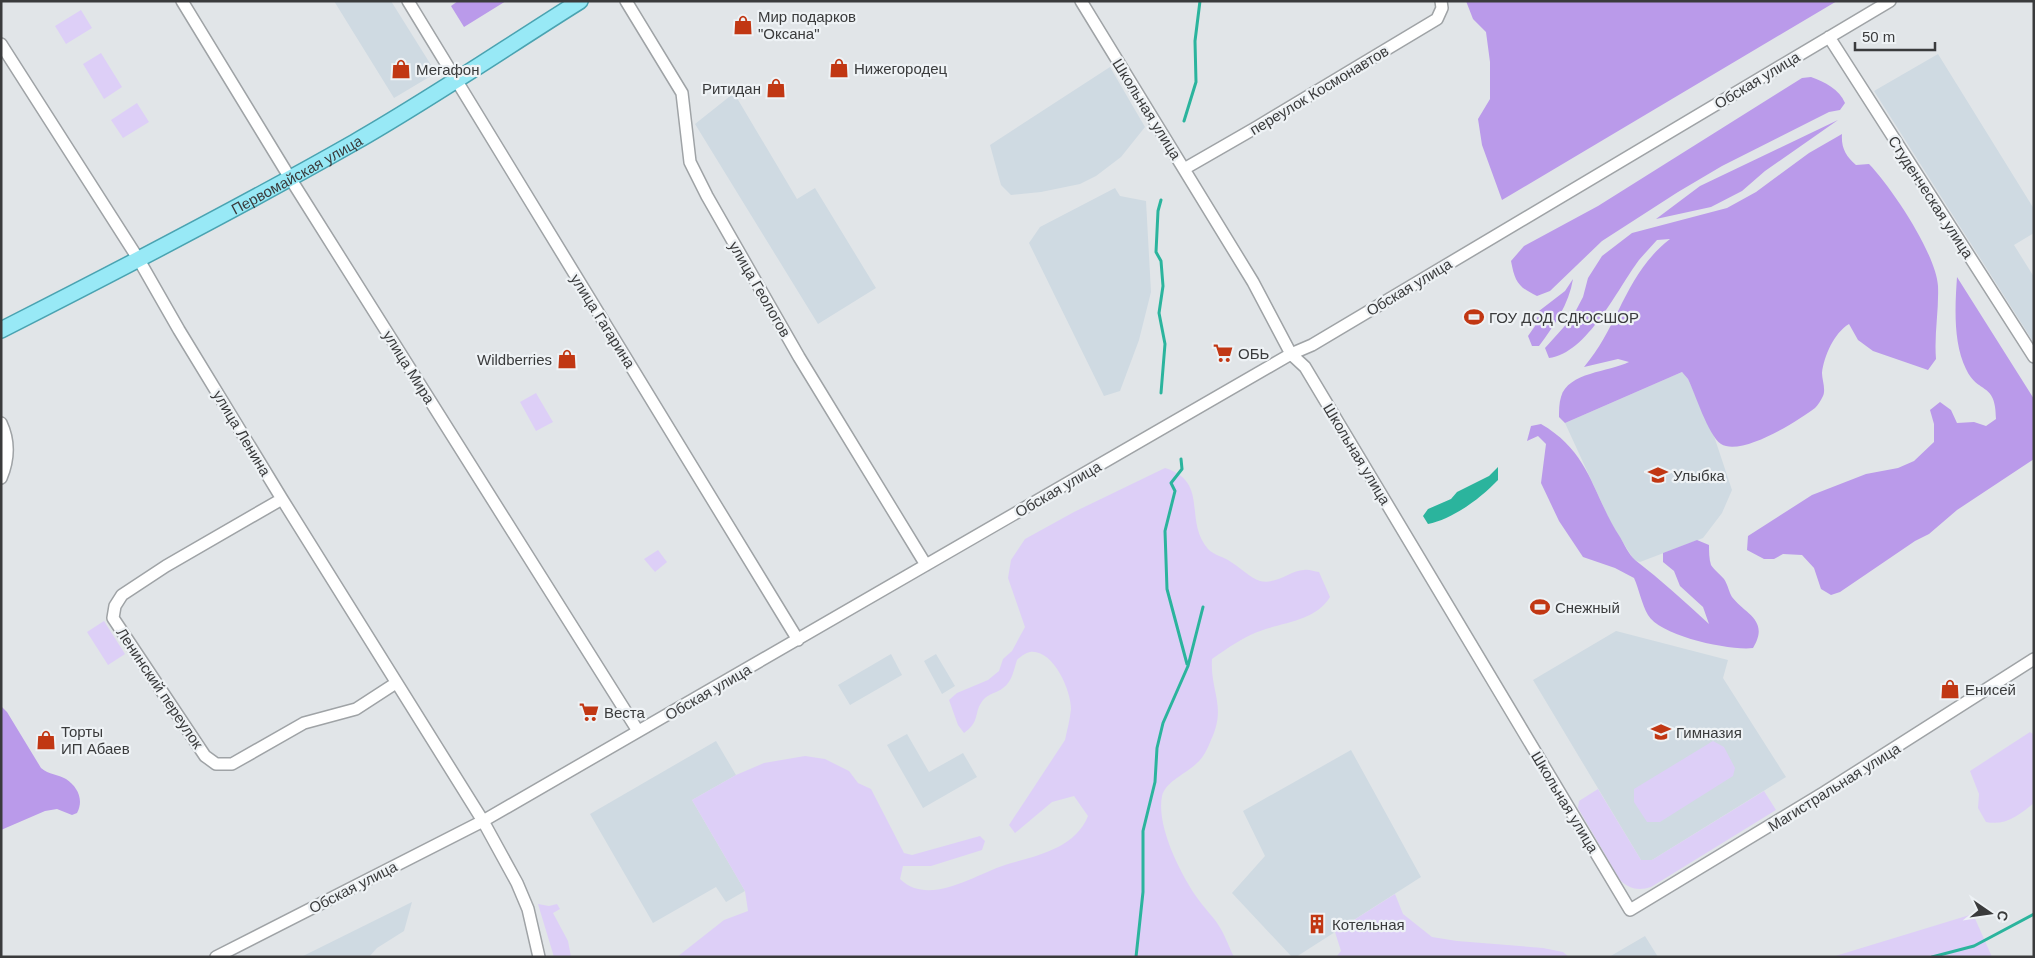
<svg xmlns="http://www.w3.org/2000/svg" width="2035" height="958" font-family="Arial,sans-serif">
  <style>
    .built { fill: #cfdae2 }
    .green { fill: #ddcff7 }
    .forest { fill: #ba9aea }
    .water { fill: #2bb49d }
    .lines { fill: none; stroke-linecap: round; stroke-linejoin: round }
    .stream { stroke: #2bb49d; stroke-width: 3 }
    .minor-casing { stroke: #9fa3a6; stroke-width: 14 }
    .major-casing { stroke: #4aa3b1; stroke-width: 18 }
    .minor { stroke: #fff; stroke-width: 11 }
    .major { stroke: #98e9f6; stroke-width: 15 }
    .labels { text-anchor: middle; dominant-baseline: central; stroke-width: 4.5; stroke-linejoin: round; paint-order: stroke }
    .poi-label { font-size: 15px; fill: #3a3b3c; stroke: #eef2f5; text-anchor: start }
    .street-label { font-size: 15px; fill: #3a3b3c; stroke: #eef2f5 }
  </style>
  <rect width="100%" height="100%" fill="#e1e5e8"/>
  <!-- built -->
  <path class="built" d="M334,1H391L436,73L394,98Z
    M1938,54L2034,209V233L2014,245L2034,277V343L1874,91Z
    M1110,67L1145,127L1121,157L1096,176L1080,184L1041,192L1011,195L1001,185L990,145Z
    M734,93L797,199L815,188L876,288L818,324L695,124Z
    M1115,188L1120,196L1146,201L1151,292L1139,340L1120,391L1104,396L1029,243L1040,227Z
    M1682,372L1688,379L1714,436L1732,490L1722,513L1703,538L1640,562L1634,560L1611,523L1565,423Z
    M1616,631L1728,660L1723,678L1786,777L1652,860H1641L1533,680Z
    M891,654L902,675L850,705L838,685Z
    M936,654L955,686L942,694L924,661Z
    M907,734L929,772L963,753L977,777L923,808L887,745Z
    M716,741L736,775L692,800L745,891L726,902L716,887L653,923L590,814Z
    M1351,750L1421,877L1296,957H1292L1232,893L1265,856L1243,811Z
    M412,902L404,931L377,948L369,957H301Z
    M1645,936L1658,957H1609Z"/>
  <!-- green -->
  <path class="green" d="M81,10L92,28L66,44L55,26Z
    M101,53L122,87L104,99L83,64Z
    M137,103L149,122L123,138L111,120Z
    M536,393L553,422L536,431L520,402Z
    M1165,468C1210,482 1183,520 1208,549C1213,555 1225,557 1231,562C1240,567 1250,578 1260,581C1277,585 1291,570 1304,570C1309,569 1314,572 1319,572L1330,597C1316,620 1286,622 1263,630C1244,636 1228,648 1212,659C1210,692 1227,706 1211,740C1208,748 1203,758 1197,763C1186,774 1166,781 1162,796C1156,826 1181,875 1198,899C1204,908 1213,916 1219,926C1225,935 1229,947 1234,957H677L724,920L748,911L745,891L692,800L736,775L764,763L805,756L825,759L849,771L858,783L871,789L904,853L912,855L980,836L985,841L982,850L931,866H903L900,879C929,907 974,875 1005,865C1035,856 1075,849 1088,816L1074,796L1052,802L1015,833L1009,825L1065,740C1067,730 1070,720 1071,709C1071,690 1053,649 1030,652C1025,653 1020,657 1017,660C1014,669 1012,682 1003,688C997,693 989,693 983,700C973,713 981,721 964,733L958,725L949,700L957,693L988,680L999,671L1003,659L1012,651L1025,627L1008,578L1011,560L1025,539L1074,512Z
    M658,550L667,562L655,572L644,559Z
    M104,621L125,654L108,665L87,632Z
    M2030,732L2034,735V803C2019,815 2006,826 1986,822L1978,808L1979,794L1970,771Z
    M1713,741L1724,747L1735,768L1733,776L1660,822H1647L1634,802V789Z
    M1598,789L1641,860H1652L1764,791L1776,810L1651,887C1639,891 1629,889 1620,880L1578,808L1579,801Z
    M1395,894L1403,914L1432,937L1457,941L1543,948L1563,952L1569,957H1336L1341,951L1335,932Z
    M538,904L549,906L557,904L560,909L553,913L568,941L571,957H554Z
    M1973,914L1992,957H1832Z"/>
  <!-- forest -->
  <path class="forest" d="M458,1H506L464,27L451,6Z
    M1837,1L1502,200L1482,145L1478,119L1490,99V62L1486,32L1473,19L1466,1Z
    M1811,77C1825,82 1839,89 1845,103L1840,110L1829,112L1722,166L1678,192L1602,241L1550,291L1537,296C1518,287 1515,282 1511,261L1524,246L1598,206L1802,78Z
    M1838,120L1765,171L1742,191L1711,207L1656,219L1700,186Z
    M1842,134C1841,148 1846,156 1856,165L1869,164C1892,188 1936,254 1938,286C1939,311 1934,334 1936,359L1928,370L1873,351L1858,340L1849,324C1834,333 1824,356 1822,373C1822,380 1826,389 1823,396C1821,400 1818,405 1815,408C1798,421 1741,457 1721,444C1708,435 1695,393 1688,379L1682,372L1565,423L1559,417C1559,411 1559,403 1561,397C1568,372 1609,372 1629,362L1618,359L1584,367C1620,325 1624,275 1670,239L1657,240C1651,247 1645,253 1639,260C1618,288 1587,354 1549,358L1545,348L1572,318L1583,297L1588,278L1602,256L1632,233L1727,208L1756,192L1809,153Z
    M1957,277L2034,399V459L1957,510L1929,534L1915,541L1840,592L1831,595L1821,589L1814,568L1802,555L1783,554L1774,559H1764L1747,550L1748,536L1812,495L1866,474L1898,468L1914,461L1934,442V424L1930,410L1940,402L1951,410L1957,423L1974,422L1986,426L1996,419C1996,381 1978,395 1966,369C1953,343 1955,306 1957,277Z
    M1573,279C1569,304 1554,326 1539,346H1532L1528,336L1535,326L1539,311L1565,291Z
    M1541,424C1591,453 1592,494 1620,537C1624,544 1629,555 1635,560C1661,580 1685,602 1709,624L1703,607L1680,586L1674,571L1663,562V553L1697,540L1709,545C1709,551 1709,559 1711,565C1714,570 1720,574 1724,579C1728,585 1729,592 1732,597C1745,614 1770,620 1753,648C1730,651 1660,636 1648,615C1642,605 1639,589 1634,578L1615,568L1583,557L1559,521L1541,483L1546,444L1538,436L1527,441L1531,426Z
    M1,706L7,712L41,768C49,775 58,774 66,779C78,787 84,800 77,813L72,815L57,809L45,811L1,830Z"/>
  <!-- water -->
  <path class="water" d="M1498,467V480C1481,498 1453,519 1428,524L1423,516L1428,509L1451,499L1457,492L1489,476Z"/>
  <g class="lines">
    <!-- stream -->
    <path class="stream" d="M1184,121L1196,82L1195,41L1200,1
      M1161,393L1165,344L1159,313L1163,286L1161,261L1156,252L1158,211L1161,200
      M1181,459L1182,469L1171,483L1175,491L1165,531L1167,589L1187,664
      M1136,957L1143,892V831L1155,782L1157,748L1163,723L1188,666L1203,607
      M1932,957L1974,946L2034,914"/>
    <defs>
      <path id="minor" d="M182,1L290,178L638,731
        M408,1L798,640
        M626,1L682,93L690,162L707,196L799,357L926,565
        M1081,1L1253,282L1291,354L1305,367L1630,910L1825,792L2034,659
        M1829,37L2034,357
        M1,44L139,260L179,330L282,499L483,821L517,883L528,909L539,957
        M1184,169L1257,127L1437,19L1442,8L1441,1
        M1,423C10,442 9,459 1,478
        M282,499L166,566L122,595L115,606L113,618L205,756L216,764H232L304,723L356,709L396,683
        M216,957L483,821L1291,354L1312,345L1890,1"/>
      <g id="major">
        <path id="s1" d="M1,330C121,269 239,208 355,142C432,98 505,48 580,1"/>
      </g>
    </defs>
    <!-- minor casing -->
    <use href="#minor" class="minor-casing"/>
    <!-- major casing -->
    <use href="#major" class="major-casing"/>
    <!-- minor -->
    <use href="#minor" class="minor"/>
    <!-- major -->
    <use href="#major" class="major"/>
  </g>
  <!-- icons -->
  <defs>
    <symbol id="shop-bare" viewBox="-9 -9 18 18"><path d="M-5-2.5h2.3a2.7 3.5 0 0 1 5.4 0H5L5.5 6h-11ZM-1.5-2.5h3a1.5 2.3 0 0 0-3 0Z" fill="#c13713" stroke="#eef2f5" stroke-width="2.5" paint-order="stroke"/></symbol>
    <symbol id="stadium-bare" viewBox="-9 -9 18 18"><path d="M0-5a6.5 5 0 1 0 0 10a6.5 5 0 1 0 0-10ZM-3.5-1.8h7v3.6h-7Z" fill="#c13713" stroke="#eef2f5" stroke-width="2.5" paint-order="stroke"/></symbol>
    <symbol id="supermarket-bare" viewBox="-9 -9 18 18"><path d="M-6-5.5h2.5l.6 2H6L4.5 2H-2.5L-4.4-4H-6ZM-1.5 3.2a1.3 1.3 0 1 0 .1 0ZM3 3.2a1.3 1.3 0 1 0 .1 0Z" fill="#c13713" stroke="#eef2f5" stroke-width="2.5" paint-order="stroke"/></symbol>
    <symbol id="school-bare" viewBox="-9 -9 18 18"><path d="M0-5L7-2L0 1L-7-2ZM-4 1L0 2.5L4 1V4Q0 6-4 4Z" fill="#c13713" stroke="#eef2f5" stroke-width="2.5" paint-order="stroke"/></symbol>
    <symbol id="building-bare" viewBox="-9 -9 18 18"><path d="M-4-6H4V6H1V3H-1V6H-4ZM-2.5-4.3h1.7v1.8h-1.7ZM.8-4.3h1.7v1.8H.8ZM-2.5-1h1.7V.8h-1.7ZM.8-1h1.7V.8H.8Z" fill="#c13713" stroke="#eef2f5" stroke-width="2.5" paint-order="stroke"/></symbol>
  </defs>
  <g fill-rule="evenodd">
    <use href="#shop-bare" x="729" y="11" width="28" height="28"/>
    <use href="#shop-bare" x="825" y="54" width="28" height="28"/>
    <use href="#shop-bare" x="387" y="55" width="28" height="28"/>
    <use href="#shop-bare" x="762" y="74" width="28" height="28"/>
    <use href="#stadium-bare" x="1460" y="303" width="28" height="28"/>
    <use href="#supermarket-bare" x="1209" y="339" width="28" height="28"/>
    <use href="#shop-bare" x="553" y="345" width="28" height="28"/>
    <use href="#school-bare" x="1644" y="461" width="28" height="28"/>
    <use href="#stadium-bare" x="1526" y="593" width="28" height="28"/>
    <use href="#shop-bare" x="1936" y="675" width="28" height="28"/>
    <use href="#supermarket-bare" x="575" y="698" width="28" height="28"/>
    <use href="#school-bare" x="1647" y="718" width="28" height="28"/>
    <use href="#shop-bare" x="32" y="726" width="28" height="28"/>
    <use href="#building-bare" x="1303" y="910" width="28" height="28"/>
  </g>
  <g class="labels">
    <!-- poi labels -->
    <g class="poi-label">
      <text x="758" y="16">Мир подарков<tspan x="758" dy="17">"Оксана"</tspan></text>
      <text x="854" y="68">Нижегородец</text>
      <text x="416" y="69">Мегафон</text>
      <text x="761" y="88" text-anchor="end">Ритидан</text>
      <text x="1489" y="317">ГОУ ДОД СДЮСШОР</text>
      <text x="1238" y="353">ОБЬ</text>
      <text x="552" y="359" text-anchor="end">Wildberries</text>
      <text x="1673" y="475">Улыбка</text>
      <text x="1555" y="607">Снежный</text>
      <text x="1965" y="689">Енисей</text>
      <text x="604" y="712">Веста</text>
      <text x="61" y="731">Торты<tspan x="61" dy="17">ИП Абаев</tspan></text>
      <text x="1676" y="732">Гимназия</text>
      <text x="1332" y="924">Котельная</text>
    </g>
    <!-- street labels -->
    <g class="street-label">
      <text transform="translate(1757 80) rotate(-31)">Обская улица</text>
      <text transform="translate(1319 90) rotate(-31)">переулок Космонавтов</text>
      <text transform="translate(1147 109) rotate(58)">Школьная улица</text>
      <text stroke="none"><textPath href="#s1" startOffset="334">Первомайская улица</textPath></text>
      <text transform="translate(1931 197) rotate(57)">Студенческая улица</text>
      <text transform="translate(1409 287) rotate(-31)">Обская улица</text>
      <text transform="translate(760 289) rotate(60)">улица Геологов</text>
      <text transform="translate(603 321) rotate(58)">улица Гагарина</text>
      <text transform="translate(409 367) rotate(58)">улица Мира</text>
      <text transform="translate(242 433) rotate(59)">улица Ленина</text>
      <text transform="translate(1357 454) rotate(59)">Школьная улица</text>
      <text transform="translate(1058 489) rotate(-30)">Обская улица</text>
      <text transform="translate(160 688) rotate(56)">Ленинский переулок</text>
      <text transform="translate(708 692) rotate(-30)">Обская улица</text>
      <text transform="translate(1834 787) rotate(-32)">Магистральная улица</text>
      <text transform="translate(1565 802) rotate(59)">Школьная улица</text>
      <text transform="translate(353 887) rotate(-27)">Обская улица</text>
    </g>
  </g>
  <!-- border -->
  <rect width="2035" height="958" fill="none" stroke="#3a3b3c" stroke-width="5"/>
  <!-- north arrow -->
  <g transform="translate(1990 913) rotate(103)" stroke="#eef2f5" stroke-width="4" paint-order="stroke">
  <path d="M0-4L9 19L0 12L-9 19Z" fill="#3a3b3c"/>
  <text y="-8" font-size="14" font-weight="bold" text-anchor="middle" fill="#3a3b3c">С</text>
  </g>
  <!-- scale -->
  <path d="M1855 42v8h80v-8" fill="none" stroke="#3a3b3c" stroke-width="2.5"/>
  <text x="1862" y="42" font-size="15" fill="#3a3b3c" stroke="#eef2f5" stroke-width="4" paint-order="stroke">50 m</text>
</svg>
